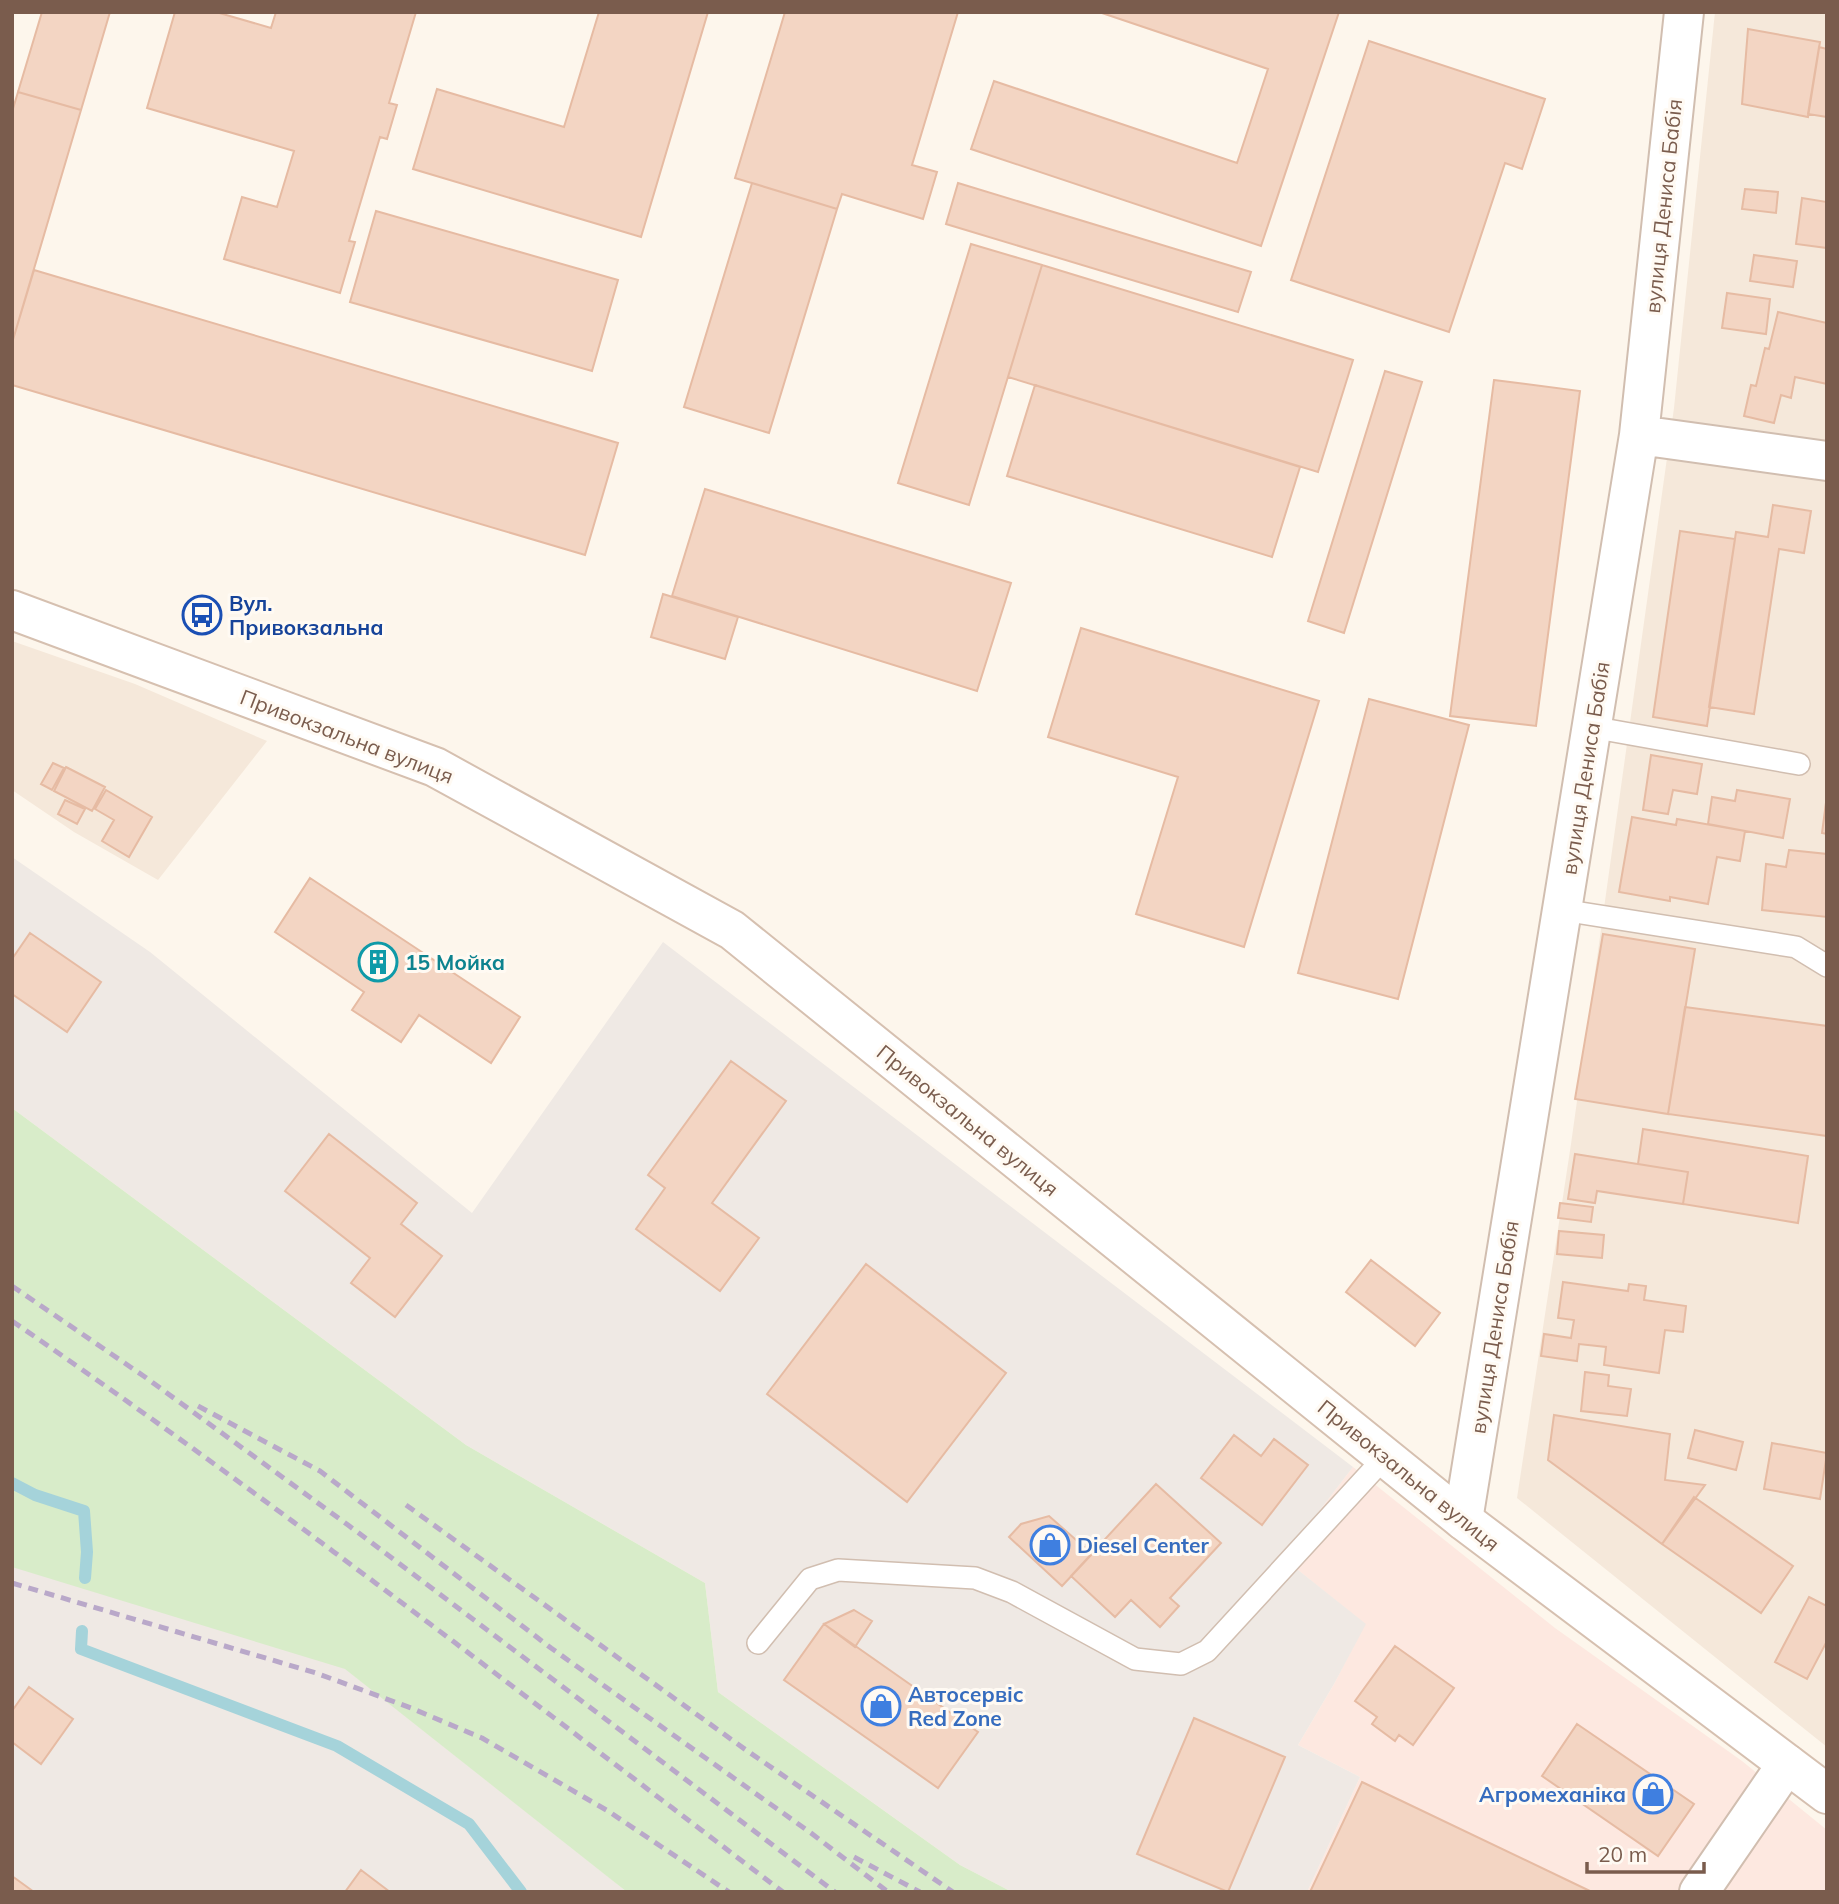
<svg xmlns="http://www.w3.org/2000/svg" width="1839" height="1904" font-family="Mulish,sans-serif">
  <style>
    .residential { fill: #f5e8da }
    .commercial { fill: #fde8e0 }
    .industrial { fill: #efe9e4 }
    .green { fill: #d8ecc9 }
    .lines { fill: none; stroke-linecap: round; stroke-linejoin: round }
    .stream { stroke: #a5d3da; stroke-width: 12 }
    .building { fill: #f3d5c3; stroke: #e6bba3; stroke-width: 2 }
    .service-casing { stroke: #d1beb0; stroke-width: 24 }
    .minor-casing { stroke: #d1beb0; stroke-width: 42 }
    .secondary-casing { stroke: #d6c0b0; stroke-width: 42 }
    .service { stroke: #fff; stroke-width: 21 }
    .minor { stroke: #fff; stroke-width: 38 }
    .secondary { stroke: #fff; stroke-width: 38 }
    .rail { stroke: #b9a8c9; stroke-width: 5; stroke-dasharray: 10 7; stroke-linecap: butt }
    .labels { text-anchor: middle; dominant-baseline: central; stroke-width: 6; stroke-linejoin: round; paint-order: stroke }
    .street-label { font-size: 21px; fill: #7a5c4d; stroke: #fffaf3 }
    .transit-label { font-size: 21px; font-weight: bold; fill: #164399; stroke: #fffaf3; text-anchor: start }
    .culture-label { font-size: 21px; font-weight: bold; fill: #0d838f; stroke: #fffaf3; text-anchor: start }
    .shop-label { font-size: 21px; font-weight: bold; fill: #366cbe; stroke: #fffaf3; text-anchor: start }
  </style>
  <rect width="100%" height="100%" fill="#fdf6ec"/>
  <!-- residential -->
  <path class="residential" d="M1715,12H1827V1747L1517,1498L1571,1144L1674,408Z
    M12,641L135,684L267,741L158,880L74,832L12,790Z"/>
  <!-- commercial -->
  <path class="commercial" d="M1353,1467L1555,1628L1742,1761L1827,1830V1892H1307L1360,1777L1298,1745L1334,1684L1365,1624L1283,1558Z"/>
  <!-- industrial -->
  <path class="industrial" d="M12,857L150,952L472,1213L663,942L1353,1467L1283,1558L1366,1624L1334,1684L1298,1745L1360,1777L1307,1892H1246L1242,1890L1241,1892H1012L960,1865L718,1692L705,1583L466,1445L12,1108Z
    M12,1405L611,1879L627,1892H12Z"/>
  <!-- green -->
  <path class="green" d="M12,1108L466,1445L705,1583L718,1692L960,1865L1012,1892H627L345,1669L12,1567Z"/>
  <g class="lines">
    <!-- stream -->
    <path class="stream" d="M12,1483L35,1495L84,1511L87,1552L85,1578
      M82,1631L81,1649L337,1746L469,1824L521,1892"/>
  </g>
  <!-- building -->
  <path class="building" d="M42,12H110L81,110L18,92Z
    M175,12H216L271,28L276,12H416L389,103L397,105L387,139L380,137L349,241L355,242L340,293L224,259L242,197L277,207L294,151L147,108Z
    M599,12H708L641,237L413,169L437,89L564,127Z
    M785,12H958L912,165L937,172L923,219L842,194L837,209L735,178Z
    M1099,12H1339L1261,246L971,149L994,81L1237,163L1268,69Z
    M1748,29L1820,42L1808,117L1742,104Z
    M1369,41L1545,99L1522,169L1505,163L1449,332L1291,280Z
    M1819,47L1827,49V117L1808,114Z
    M18,92L81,110L12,343V112Z
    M752,183L837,209L769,433L684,407Z
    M958,183L1251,272L1238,312L946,224Z
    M1745,189L1778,192L1776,213L1742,209Z
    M1802,198L1827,202V248L1796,244Z
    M376,211L618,280L592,371L350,302Z
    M971,244L1042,265L969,505L898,483Z
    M1754,255L1797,261L1793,287L1750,281Z
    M1042,265L1353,360L1318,472L1008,377Z
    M34,270L618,443L585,555L12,385V343Z
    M1727,293L1770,299L1766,334L1722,328Z
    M1778,312L1827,323V384L1795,377L1791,398L1781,395L1774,423L1744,416L1751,385L1756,386L1765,348L1769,349Z
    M1385,371L1422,382L1344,633L1308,621Z
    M1494,380L1580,391L1536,726L1450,716Z
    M1035,385L1300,467L1272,557L1007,476Z
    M705,489L1011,583L977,691L672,596Z
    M1773,505L1811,511L1804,553L1779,549L1754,714L1709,707L1736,532L1768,537Z
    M1680,531L1735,539L1707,726L1653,717Z
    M663,594L738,617L725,659L651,637Z
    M1081,628L1319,701L1244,947L1136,914L1178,777L1048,737Z
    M1369,699L1469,725L1398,999L1298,973Z
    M1651,755L1702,764L1697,794L1673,790L1668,814L1643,810Z
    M53,763L64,768L52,790L41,784Z
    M66,767L105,787L92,811L54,791Z
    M106,790L152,817L129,857L102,841L114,820L95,809Z
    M1737,790L1790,799L1783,838L1708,824L1712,797L1735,801Z
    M1827,795V834L1822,833Z
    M65,800L85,809L77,824L58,814Z
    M1632,817L1676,825L1677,819L1745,831L1740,861L1717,857L1708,904L1670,897V901L1619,892Z
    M1789,850L1827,854V917L1762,910L1766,864L1786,867Z
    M310,878L520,1017L491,1063L419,1015L401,1042L352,1010L364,992L275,932Z
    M30,933L101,982L67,1032L12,994V959Z
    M1603,934L1695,949L1668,1114L1575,1099Z
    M1685,1007L1827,1026V1136L1668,1114Z
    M731,1061L786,1101L712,1203L759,1238L720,1291L636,1229L665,1188L648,1175Z
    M1643,1129L1808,1156L1798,1223L1683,1204L1688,1172L1638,1164Z
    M329,1134L417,1203L401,1224L442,1256L395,1317L351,1283L370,1258L285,1191Z
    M1575,1154L1688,1172L1683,1204L1597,1191L1595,1203L1568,1199Z
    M1560,1203L1593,1207L1591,1222L1558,1218Z
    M1559,1231L1604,1235L1602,1258L1557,1254Z
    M1371,1260L1440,1313L1415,1346L1346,1292Z
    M866,1264L1006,1373L907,1502L767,1394Z
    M1563,1282L1628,1291L1629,1284L1646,1286L1644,1300L1686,1306L1683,1332L1665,1330L1659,1373L1604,1365L1606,1347L1579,1344L1577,1361L1541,1356L1544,1334L1571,1338L1574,1320L1558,1318Z
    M1585,1372L1609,1375L1608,1386L1631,1389L1627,1416L1581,1411Z
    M1554,1415L1670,1434L1665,1480L1705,1485L1662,1544L1548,1460Z
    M1695,1430L1743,1442L1736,1470L1688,1458Z
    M1234,1435L1261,1456L1274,1439L1308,1465L1262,1525L1201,1478Z
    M1772,1443L1827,1453L1820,1499L1764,1489Z
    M1156,1484L1221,1543L1170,1598L1179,1606L1160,1627L1131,1600L1115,1617L1071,1576Z
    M1694,1497L1793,1566L1761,1613L1662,1544Z
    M1049,1516L1092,1554L1062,1586L1009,1537L1021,1524Z
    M1809,1597L1827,1606V1641L1807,1679L1775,1662Z
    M854,1610L872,1621L855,1647L824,1624Z
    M824,1624L978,1732L938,1788L784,1680Z
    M1395,1646L1454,1688L1413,1745L1399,1735L1395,1741L1372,1724L1377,1717L1355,1701Z
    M29,1687L73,1719L41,1764L12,1742V1711Z
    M1194,1718L1285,1757L1228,1892L1137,1854Z
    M1577,1724L1694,1804L1658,1856L1542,1776Z
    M1362,1782L1592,1892H1310Z
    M361,1870L390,1892H345Z
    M12,1876L34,1892H12Z"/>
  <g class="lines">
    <defs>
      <path id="service" d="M1591,727L1799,764
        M1562,910L1796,947L1827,966
        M758,1643L810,1579L838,1570L975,1578L1012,1592L1135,1659L1181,1664L1207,1651L1385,1457"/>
      <path id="minor" d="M1639,435L1827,461
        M1463,1520L1639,435L1684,12
        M1699,1892L1787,1764"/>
      <path id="secondary" d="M12,610L435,767L732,930L1463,1520L1827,1794"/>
    </defs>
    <!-- service casing -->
    <use href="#service" class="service-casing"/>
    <!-- minor casing -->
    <use href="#minor" class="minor-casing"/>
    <!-- secondary casing -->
    <use href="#secondary" class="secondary-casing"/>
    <!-- service -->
    <use href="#service" class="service"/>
    <!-- minor -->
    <use href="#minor" class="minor"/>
    <!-- secondary -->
    <use href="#secondary" class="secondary"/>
    <!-- rail -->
    <path class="rail" d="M12,1286L145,1377L348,1525L835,1892
      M12,1321C276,1502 528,1699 783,1892
      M198,1406L320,1471L551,1648L811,1833L888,1892
      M406,1505L746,1750L953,1892
      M12,1583L316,1673L411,1708L482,1738L608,1811L729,1892
      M854,1857L920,1892"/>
  </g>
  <!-- icons -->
  <defs>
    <symbol id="bus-ring" viewBox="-11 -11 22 22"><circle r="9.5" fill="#fffaf3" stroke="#1a4fb4" stroke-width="1.5"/><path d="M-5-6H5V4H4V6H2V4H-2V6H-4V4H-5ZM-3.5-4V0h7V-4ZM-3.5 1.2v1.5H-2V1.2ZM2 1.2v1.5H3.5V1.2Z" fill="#1a4fb4"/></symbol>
    <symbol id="building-ring" viewBox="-11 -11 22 22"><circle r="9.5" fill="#fffaf3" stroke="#0f9aa8" stroke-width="1.5"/><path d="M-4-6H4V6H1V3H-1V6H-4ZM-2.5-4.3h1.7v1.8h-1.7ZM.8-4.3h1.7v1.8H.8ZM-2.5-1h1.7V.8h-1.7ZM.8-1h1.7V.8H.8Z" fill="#0f9aa8"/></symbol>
    <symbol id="shop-ring" viewBox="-11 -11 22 22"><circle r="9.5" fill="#fffaf3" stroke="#3f7fe0" stroke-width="1.5"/><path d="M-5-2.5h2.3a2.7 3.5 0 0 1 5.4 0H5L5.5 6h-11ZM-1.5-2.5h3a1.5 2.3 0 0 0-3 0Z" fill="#3f7fe0"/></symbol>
  </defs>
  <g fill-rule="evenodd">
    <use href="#bus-ring" x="180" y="593" width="44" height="44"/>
    <use href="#building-ring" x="356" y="940" width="44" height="44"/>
    <use href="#shop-ring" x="1028" y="1523" width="44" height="44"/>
    <use href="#shop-ring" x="859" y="1684" width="44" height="44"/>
    <use href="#shop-ring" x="1631" y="1772" width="44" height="44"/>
  </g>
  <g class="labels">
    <!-- street labels -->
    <g class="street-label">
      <text transform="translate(1663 206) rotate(-84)">вулиця Дениса Бабія</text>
      <text transform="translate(347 736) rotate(21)">Привокзальна вулиця</text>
      <text transform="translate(1585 768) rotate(-81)">вулиця Дениса Бабія</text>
      <text transform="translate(968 1120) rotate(39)">Привокзальна вулиця</text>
      <text transform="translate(1494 1327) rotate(-81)">вулиця Дениса Бабія</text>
      <text transform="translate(1409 1475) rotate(39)">Привокзальна вулиця</text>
    </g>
    <!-- transit labels -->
    <g class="transit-label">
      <text x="229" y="603">Вул.<tspan x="229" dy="24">Привокзальна</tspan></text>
    </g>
    <!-- culture labels -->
    <g class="culture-label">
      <text x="405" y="962">15 Мойка</text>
    </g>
    <!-- shop labels -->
    <g class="shop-label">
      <text x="1077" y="1545">Diesel Center</text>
      <text x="908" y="1694">Автосервіс<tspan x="908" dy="24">Red Zone</tspan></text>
      <text x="1626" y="1794" text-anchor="end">Агромеханіка</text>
    </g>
  </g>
  <!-- border -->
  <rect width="1839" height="1904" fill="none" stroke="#7a5c4d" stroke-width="28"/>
  <!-- scale -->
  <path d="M1587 1862v10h117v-10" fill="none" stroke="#7a5c4d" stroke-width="3.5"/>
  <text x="1598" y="1862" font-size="21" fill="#7a5c4d" stroke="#fffaf3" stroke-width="5" paint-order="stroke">20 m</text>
</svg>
